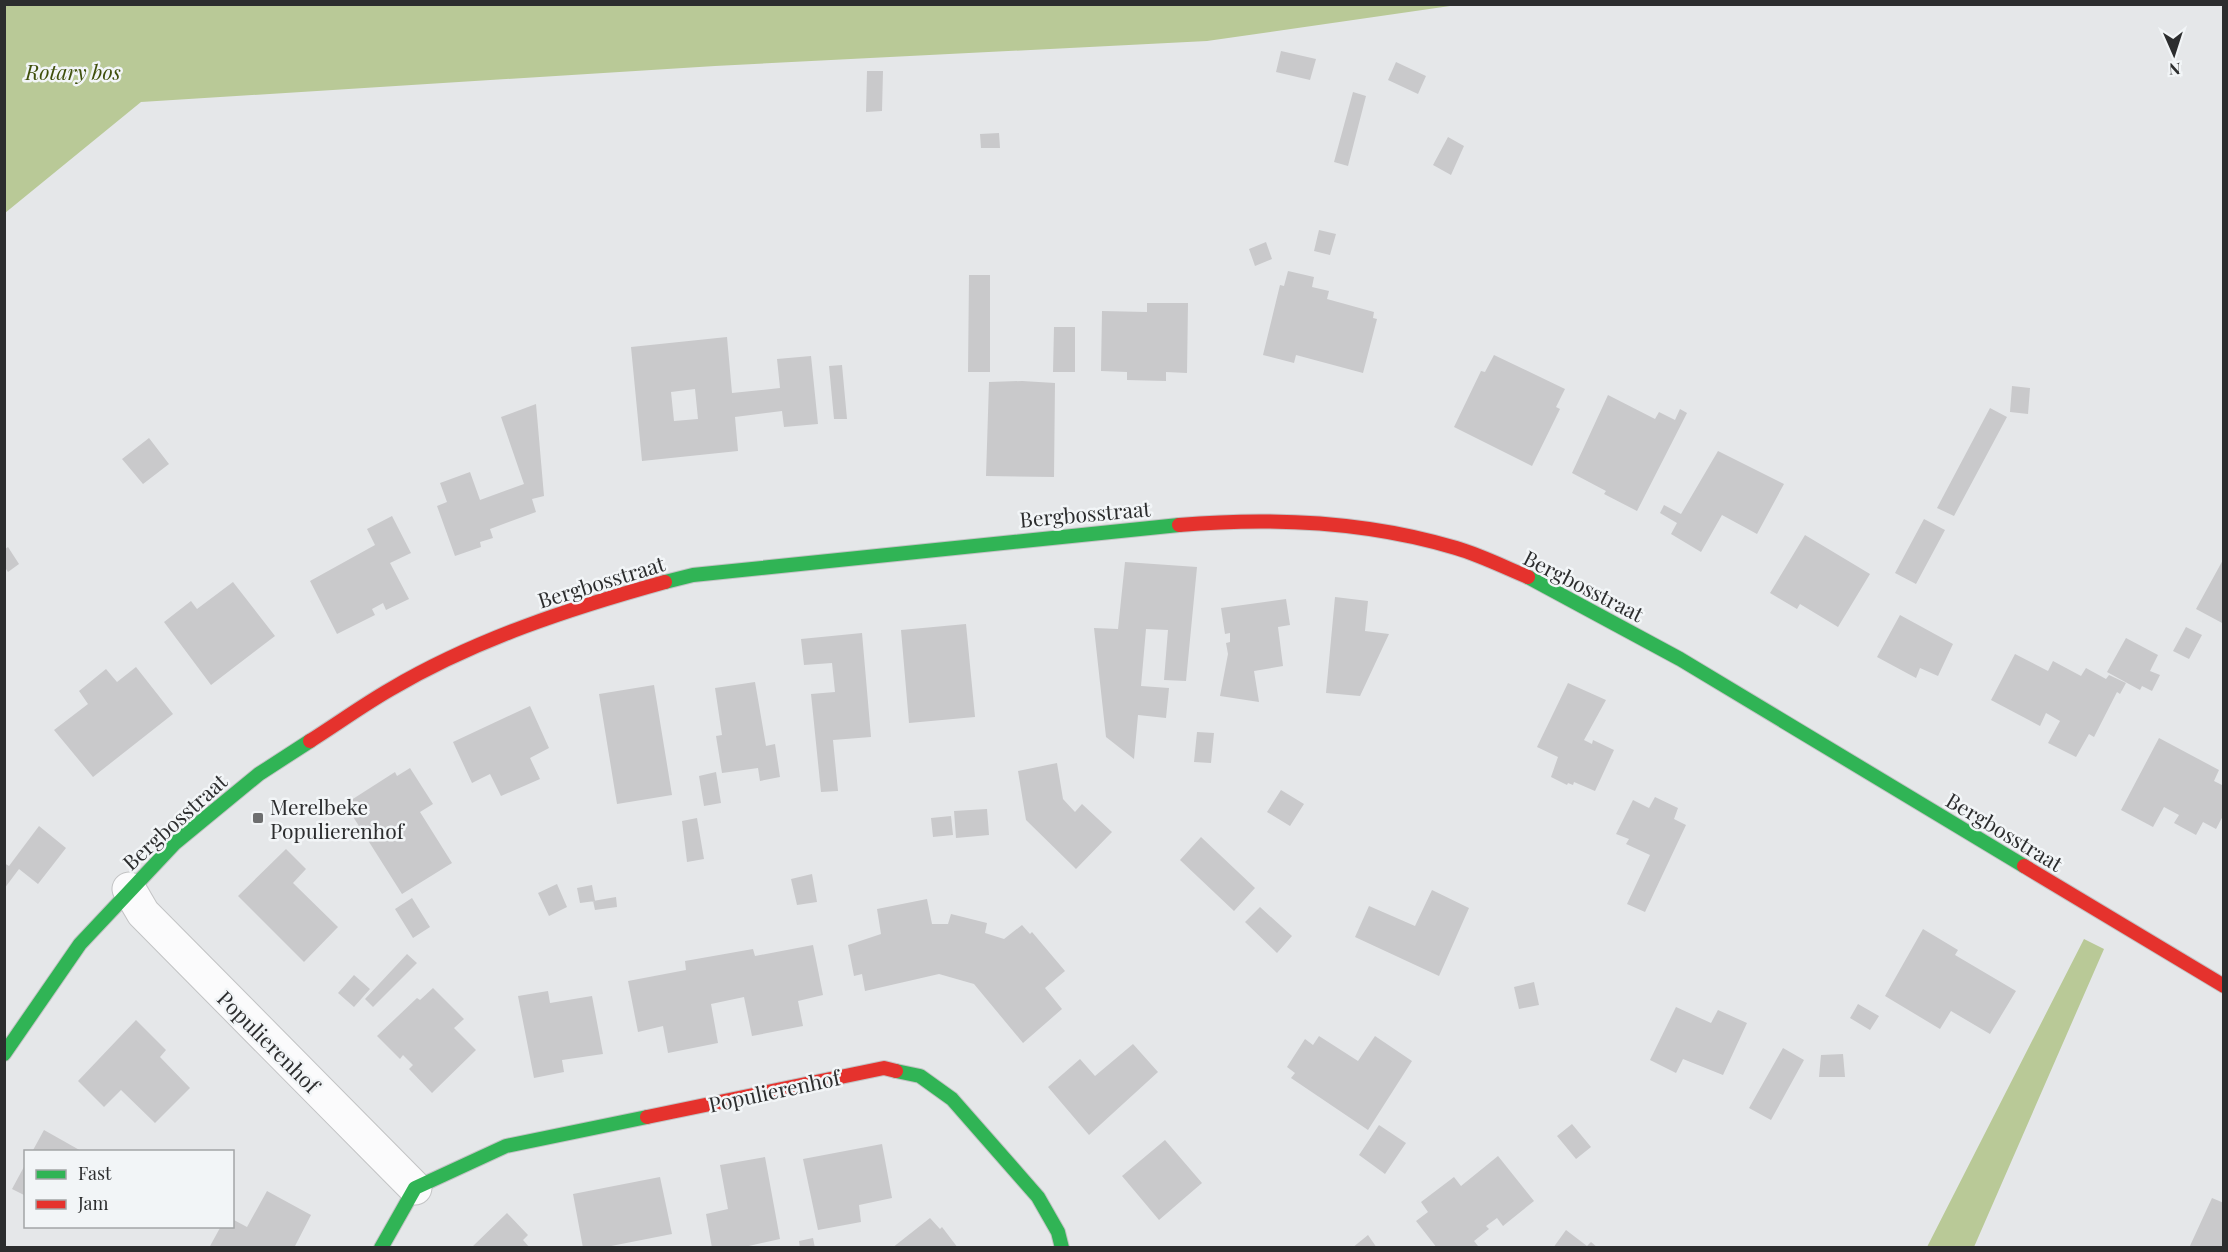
<svg xmlns="http://www.w3.org/2000/svg" width="2228" height="1252" font-family="'Playfair Display',serif">
  <style>
    .forest { fill: #b9c997 }
    .building { fill: #c9c9cb; fill-rule: evenodd }
    .lines { fill: none; stroke-linecap: round; stroke-linejoin: round }
    .street-casing { stroke: #c2c3c4; stroke-width: 35 }
    .fast-casing { stroke: #c2c3c4; stroke-width: 16 }
    .jam-casing { stroke: #c2c3c4; stroke-width: 16 }
    .street { stroke: #fbfbfc; stroke-width: 33 }
    .fast { stroke: #30b455; stroke-width: 14 }
    .jam { stroke: #e5322d; stroke-width: 14 }
    .poi-dot { fill: #6d6e6f; stroke: #f2f5f7; stroke-width: 2 }
    .labels { text-anchor: middle; dominant-baseline: central; stroke-width: 5; stroke-linejoin: round; paint-order: stroke }
    .park-label { font-size: 21px; font-style: italic; fill: #3f4f0b; stroke: #f2f5f7 }
    .street-label { font-size: 21px; fill: #2c2d2e; stroke: #f2f5f7 }
    .poi-label { font-size: 21px; fill: #2c2d2e; stroke: #f2f5f7; text-anchor: start }
  </style>
  <rect width="100%" height="100%" fill="#e5e7e9"/>
  <!-- forest -->
  <path class="forest" d="M5,4H1457V5L1207,41L715,66L141,102L5,213Z
    M2084,939L2104,949L1974,1247H1927Z"/>
  <!-- building -->
  <path class="building" d="M1281,51L1316,59L1310,80L1276,72Z
    M1396,62L1426,76L1418,94L1388,80Z
    M867,71H883L882,111L866,112Z
    M1353,92L1366,96L1348,166L1334,162Z
    M999,133L1000,148H981L980,134Z
    M1448,137L1464,146L1451,175L1433,165Z
    M1319,230L1336,234L1330,255L1314,251Z
    M1266,242L1272,259L1255,266L1249,249Z
    M1288,271L1314,277L1312,287L1329,291L1327,299L1374,312L1373,318L1377,319L1363,373L1296,355L1294,363L1263,355L1280,285L1284,286Z
    M969,275H990V372H968Z
    M1147,303H1188L1187,373L1166,372V381L1127,380V372L1101,371L1102,311L1147,312Z
    M1054,327H1075V372H1053Z
    M727,337L732,393L780,388L777,359L811,356L818,424L784,427L782,411L735,417L738,451L642,461L631,347ZM695,389L698,419L674,421L671,392Z
    M1494,355L1565,389L1556,407L1560,409L1532,466L1454,427L1481,371L1485,372Z
    M842,365L847,419H834L829,366Z
    M1022,381L1055,383L1054,477L986,476L989,382Z
    M2012,386L2030,388L2028,414L2010,412Z
    M1608,395L1655,419L1659,412L1675,420L1680,409L1687,413L1637,511L1604,494L1606,491L1572,473Z
    M536,404L544,496L532,499L536,512L490,529L493,538L480,542L481,547L455,556L437,506L447,502L440,483L470,472L480,500L524,484L501,417Z
    M1990,408L2007,417L1954,516L1937,508Z
    M149,438L169,464L143,484L122,459Z
    M1718,451L1784,484L1757,534L1722,515L1701,552L1671,534L1677,523L1660,513L1664,505L1681,514Z
    M392,516L411,553L390,563L409,599L386,610L383,603L372,609L375,615L337,634L310,581L375,545L367,529Z
    M1924,519L1945,530L1916,584L1895,573Z
    M1805,535L1870,574L1838,627L1800,604L1797,609L1770,593Z
    M8,547L19,564L8,572L4,566V550Z
    M2224,558V624L2196,609Z
    M1125,562L1197,567L1186,681L1164,680L1168,630L1146,629L1141,686L1169,688L1166,718L1138,715L1134,759L1106,737L1094,628L1118,629Z
    M233,582L275,636L211,685L164,622L191,601L197,609Z
    M1335,597L1368,601L1365,631L1389,634L1360,696L1326,693Z
    M1286,599L1290,625L1278,627L1283,666L1254,671L1259,702L1220,696L1228,654L1226,643L1230,642V633L1225,634L1221,608Z
    M1900,615L1953,644L1938,676L1920,668L1916,678L1877,657Z
    M966,624L975,717L909,723L901,630Z
    M2186,627L2202,635L2189,659L2173,651Z
    M862,633L871,737L833,740L838,791L821,792L811,694L835,692L832,663L804,665L801,639Z
    M2126,638L2158,655L2150,671L2160,675L2152,691L2142,686L2140,690L2107,672Z
    M2015,654L2048,671L2053,661L2081,676L2086,668L2106,679L2109,675L2126,683L2120,694L2117,692L2094,737L2089,734L2076,757L2048,743L2060,721L2046,713L2040,726L1991,700Z
    M136,667L173,714L93,777L54,730L88,704L79,691L106,669L117,682Z
    M755,682L766,746L775,744L780,777L760,781L758,768L722,773L716,736L722,735L715,688Z
    M1568,683L1606,700L1584,740L1592,744L1593,740L1614,750L1595,791L1574,782L1573,785L1568,783L1567,785L1551,777L1558,757L1537,747Z
    M654,685L672,795L617,804L599,694Z
    M530,706L549,748L530,758L540,779L501,796L490,774L472,783L453,742Z
    M1197,732L1214,733L1211,763L1194,762Z
    M2159,738L2219,770L2214,781L2224,786V814L2216,829L2203,822L2196,835L2174,823L2179,815L2164,807L2153,827L2121,810Z
    M1057,763L1063,799L1075,812L1082,804L1112,832L1076,869L1026,820L1018,771Z
    M410,768L433,804L420,812L452,863L402,894L345,804L395,772L397,776Z
    M716,772L721,803L704,806L699,776Z
    M1281,790L1304,804L1290,826L1267,812Z
    M1655,797L1678,808L1674,819L1686,825L1645,912L1627,904L1650,855L1626,844L1629,839L1616,834L1633,800L1649,808Z
    M987,809L989,835L956,838L954,811Z
    M951,816L953,835L933,837L931,818Z
    M697,818L704,859L687,862L682,821Z
    M39,826L66,848L38,884L19,869L4,889V863L9,866Z
    M1201,837L1255,888L1234,911L1180,860Z
    M286,849L306,869L293,883L338,927L304,962L238,896Z
    M812,874L817,902L797,905L791,879Z
    M557,884L567,907L549,916L538,893Z
    M592,885L595,901L580,903L577,888Z
    M1432,890L1469,908L1439,976L1355,937L1369,906L1415,926Z
    M616,897L617,907L595,910L593,901Z
    M412,898L430,927L413,938L395,909Z
    M927,899L932,924H948L951,914L987,923L985,933L1004,939L1022,925L1030,934L1032,932L1065,971L1045,988L1062,1009L1023,1043L974,984L939,974L865,991L862,974L854,976L848,945L881,934L877,909Z
    M1260,907L1292,936L1277,953L1245,922Z
    M1923,929L1958,950L1955,955L2016,991L1990,1034L1951,1011L1940,1029L1885,996Z
    M813,945L823,995L798,1001L803,1026L752,1036L744,997L711,1004L718,1043L668,1053L663,1026L638,1032L628,981L686,970L685,961L753,949L755,956Z
    M407,954L417,963L373,1007L365,999Z
    M354,975L370,989L354,1007L338,993Z
    M1534,982L1539,1005L1519,1009L1514,987Z
    M433,988L464,1019L454,1028L476,1050L432,1093L409,1069L413,1065L403,1055L400,1059L377,1036L417,998L420,1000Z
    M548,991L550,1003L592,996L603,1054L562,1060L564,1072L534,1078L518,996Z
    M1858,1004L1879,1016L1870,1030L1850,1018Z
    M1676,1007L1711,1023L1718,1010L1747,1023L1723,1075L1683,1059L1676,1073L1650,1060Z
    M136,1020L166,1050L160,1057L190,1088L155,1123L121,1090L104,1107L78,1081Z
    M1319,1036L1358,1061L1375,1036L1412,1061L1368,1130L1291,1078L1295,1073L1287,1067L1305,1039L1313,1045Z
    M1133,1044L1158,1072L1089,1135L1048,1087L1080,1059L1095,1076Z
    M1783,1048L1804,1060L1771,1120L1749,1108Z
    M1843,1054L1845,1077H1819L1821,1055Z
    M1572,1124L1591,1147L1576,1159L1557,1136Z
    M1379,1125L1406,1143L1385,1174L1359,1155Z
    M44,1130L83,1152H32Z
    M1165,1140L1202,1183L1159,1220L1122,1176Z
    M882,1144L892,1198L859,1205L861,1222L818,1230L803,1159Z
    M1498,1156L1534,1201L1503,1226L1497,1218L1486,1226L1489,1229L1474,1241L1478,1246L1476,1248H1437L1416,1221L1428,1212L1421,1202L1454,1177L1461,1186Z
    M765,1157L780,1239L740,1248H712L706,1214L728,1209L720,1165Z
    M26,1163V1196L12,1189Z
    M660,1177L672,1234L601,1248H583L573,1194Z
    M267,1191L311,1215L294,1248H209L221,1226H232V1219L247,1227Z
    M2212,1198L2224,1203V1248H2189Z
    M507,1213L528,1235L523,1240L530,1248H471Z
    M930,1218L940,1229L942,1227L958,1248H892Z
    M1566,1230L1587,1246L1591,1242L1598,1248H1553Z
    M1368,1235L1377,1248H1352Z
    M813,1238L815,1248H800L799,1241Z"/>
  <g class="lines">
    <defs>
      <path id="street" d="M129,889L143,913L415,1188"/>
      <path id="fast" d="M1528,577L1680,659L2024,866
        M665,582L693,575L1179,525
        M4,1054L80,944L175,843L259,774L310,741
        M896,1071L920,1076L952,1099L1038,1197L1058,1232L1062,1248
        M381,1248L415,1188L506,1146L647,1117"/>
      <path id="jam" d="M1179,525C1272,517 1366,521 1456,548C1480,555 1504,567 1528,577
        M310,741C337,724 363,705 391,689C476,639 571,608 665,582
        M2024,866L2224,986
        M647,1117L884,1068L896,1071"/>
    </defs>
    <!-- street casing -->
    <use href="#street" class="street-casing"/>
    <!-- fast casing -->
    <use href="#fast" class="fast-casing"/>
    <!-- jam casing -->
    <use href="#jam" class="jam-casing"/>
    <!-- street -->
    <use href="#street" class="street"/>
    <!-- fast -->
    <use href="#fast" class="fast"/>
    <!-- jam -->
    <use href="#jam" class="jam"/>
  </g>
  <!-- markers -->
  <rect class="poi-dot" x="252" y="812" width="12" height="12" rx="3"/>
  <g class="labels">
    <!-- park labels -->
    <g class="park-label">
      <text x="73" y="71">Rotary bos</text>
    </g>
    <!-- street labels -->
    <g class="street-label">
      <text transform="translate(1085 513) rotate(-5)">Bergbosstraat</text>
      <text transform="translate(601 581) rotate(-17)">Bergbosstraat</text>
      <text transform="translate(1584 585) rotate(27)">Bergbosstraat</text>
      <text transform="translate(174 821) rotate(-42)">Bergbosstraat</text>
      <text transform="translate(2005 831) rotate(31)">Bergbosstraat</text>
      <text transform="translate(269 1041) rotate(45)">Populierenhof</text>
      <text transform="translate(774 1090) rotate(-12)">Populierenhof</text>
    </g>
    <!-- poi labels -->
    <g class="poi-label">
      <text x="270" y="806">Merelbeke<tspan x="270" dy="24">Populierenhof</tspan></text>
    </g>
  </g>
  <!-- border -->
  <rect width="2228" height="1252" fill="none" stroke="#2c2d2e" stroke-width="12"/>
  <!-- legend -->
  <rect x="24" y="1150" width="210" height="78" fill="#f2f5f7" stroke="#a3a5a7" stroke-width="1.5"/>
  <rect x="36" y="1170" width="30" height="9" fill="#30b455" stroke="#a3a5a7" stroke-width="1.5"/>
  <text x="78" y="1180" font-size="18" fill="#2c2d2e">Fast</text>
  <rect x="36" y="1200" width="30" height="9" fill="#e5322d" stroke="#a3a5a7" stroke-width="1.5"/>
  <text x="78" y="1210" font-size="18" fill="#2c2d2e">Jam</text>
  <!-- north arrow -->
  <g transform="translate(2174 54) rotate(177)" stroke="#f2f5f7" stroke-width="4.5" paint-order="stroke">
  <path d="M0-4.5L10 22L0 15L-10 22Z" fill="#2c2d2e"/>
  <text y="-9" font-size="16" font-weight="bold" text-anchor="middle" fill="#2c2d2e">N</text>
  </g>
</svg>
